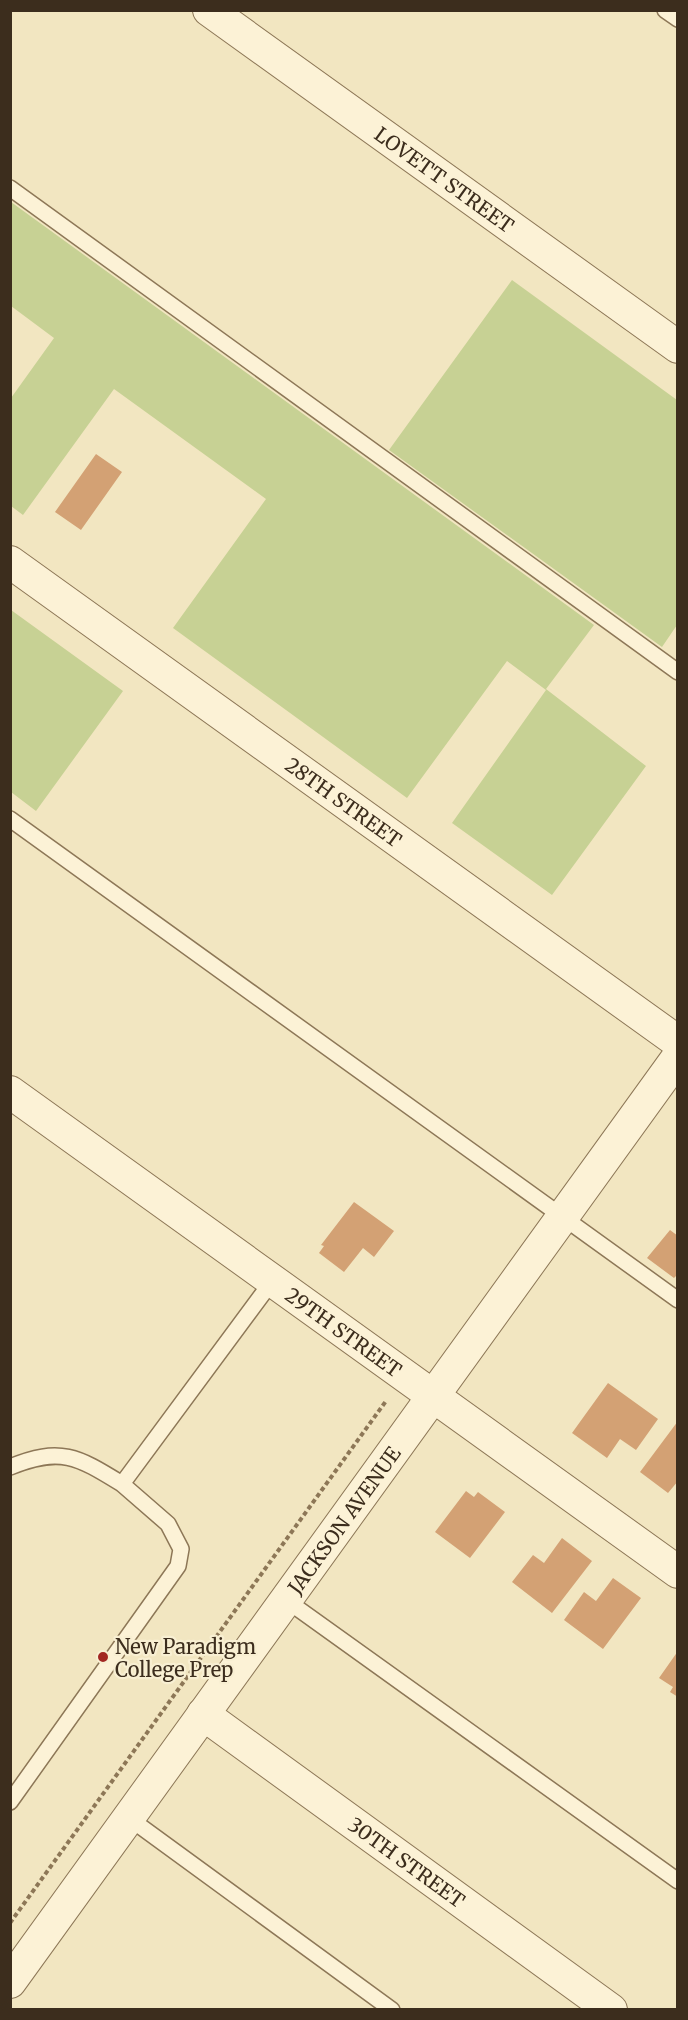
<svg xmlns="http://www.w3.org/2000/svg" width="688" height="2020" font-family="Merriweather,serif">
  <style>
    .green { fill: #c7d194 }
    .building { fill: #d3a174 }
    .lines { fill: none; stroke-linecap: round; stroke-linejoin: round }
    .service-casing { stroke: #8d7757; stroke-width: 18 }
    .minor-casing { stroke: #8d7757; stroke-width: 34 }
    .path { stroke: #8d7757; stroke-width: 4; stroke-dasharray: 4.5 3; stroke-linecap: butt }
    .service { stroke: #fcf2d6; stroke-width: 15 }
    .minor { stroke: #fcf2d6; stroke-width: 32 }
    .poi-dot { fill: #a22721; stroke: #f8efd2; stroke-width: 2 }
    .labels { text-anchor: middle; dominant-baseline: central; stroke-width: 4.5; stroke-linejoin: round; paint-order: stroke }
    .street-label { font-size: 20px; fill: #3c2d1d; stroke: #f8efd2 }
    .poi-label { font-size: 20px; fill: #3c2d1d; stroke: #f8efd2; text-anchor: start }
  </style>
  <rect width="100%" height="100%" fill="#f2e6c1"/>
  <!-- green -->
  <path class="green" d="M11,202L594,625L546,689L646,766L552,895L452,823L546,690L507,661L407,798L173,628L266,499L114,389L23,515L11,506V398L54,338L11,306Z
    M512,280L677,400V625L662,647L389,450Z
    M11,610L123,691L36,811L11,792Z"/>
  <!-- building -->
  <path class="building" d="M96,454L122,472L81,530L55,512Z
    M354,1202L394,1231L374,1257L363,1248L344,1272L319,1253L324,1246L321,1245Z
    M670,1230L678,1236V1274L674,1278L647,1258Z
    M608,1383L658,1419L636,1450L620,1439L607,1458L572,1433Z
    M678,1421V1481L668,1493L640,1472Z
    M466,1491L474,1497L478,1492L505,1512L470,1558L435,1532Z
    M562,1538L592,1561L552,1613L512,1582L533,1555L544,1563Z
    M613,1578L641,1598L603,1649L564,1620L584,1592L596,1601Z
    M678,1651V1697L670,1692L673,1687L659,1678Z"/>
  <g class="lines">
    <defs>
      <path id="service" d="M665,10L678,19
        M10,188L678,672
        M10,819L678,1300
        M10,1467C61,1446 78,1457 122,1484
        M286,1600L678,1881
        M10,1802L178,1566L181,1549L168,1524L122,1484L273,1280
        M129,1818L392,2010"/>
      <g id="minor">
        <path id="s1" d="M209,10L678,347"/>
        <path id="s2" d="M10,562L678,1042"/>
        <path id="s3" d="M10,1092L678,1572"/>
        <path id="s4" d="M203,1714L611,2010"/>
        <path id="s5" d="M10,1982L678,1057"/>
      </g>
    </defs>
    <!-- service casing -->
    <use href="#service" class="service-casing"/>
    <!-- minor casing -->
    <use href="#minor" class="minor-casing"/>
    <!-- path -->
    <path class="path" d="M10,1923L386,1401"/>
    <!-- service -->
    <use href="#service" class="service"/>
    <!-- minor -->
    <use href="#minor" class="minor"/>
  </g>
  <!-- markers -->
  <circle class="poi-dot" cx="103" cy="1657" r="6"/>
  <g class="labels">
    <!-- street labels -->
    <g class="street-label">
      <text stroke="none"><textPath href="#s1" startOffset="290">LOVETT STREET</textPath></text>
      <text stroke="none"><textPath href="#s2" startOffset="411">28TH STREET</textPath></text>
      <text stroke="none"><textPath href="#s3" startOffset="411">29TH STREET</textPath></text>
      <text stroke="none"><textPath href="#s5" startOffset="570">JACKSON AVENUE</textPath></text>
      <text stroke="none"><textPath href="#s4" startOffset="252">30TH STREET</textPath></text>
    </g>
    <!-- poi labels -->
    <g class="poi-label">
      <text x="115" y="1646">New Paradigm<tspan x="115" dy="23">College Prep</tspan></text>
    </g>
  </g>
  <!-- border -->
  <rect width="688" height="2020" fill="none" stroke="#3c2d1d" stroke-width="24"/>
</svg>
